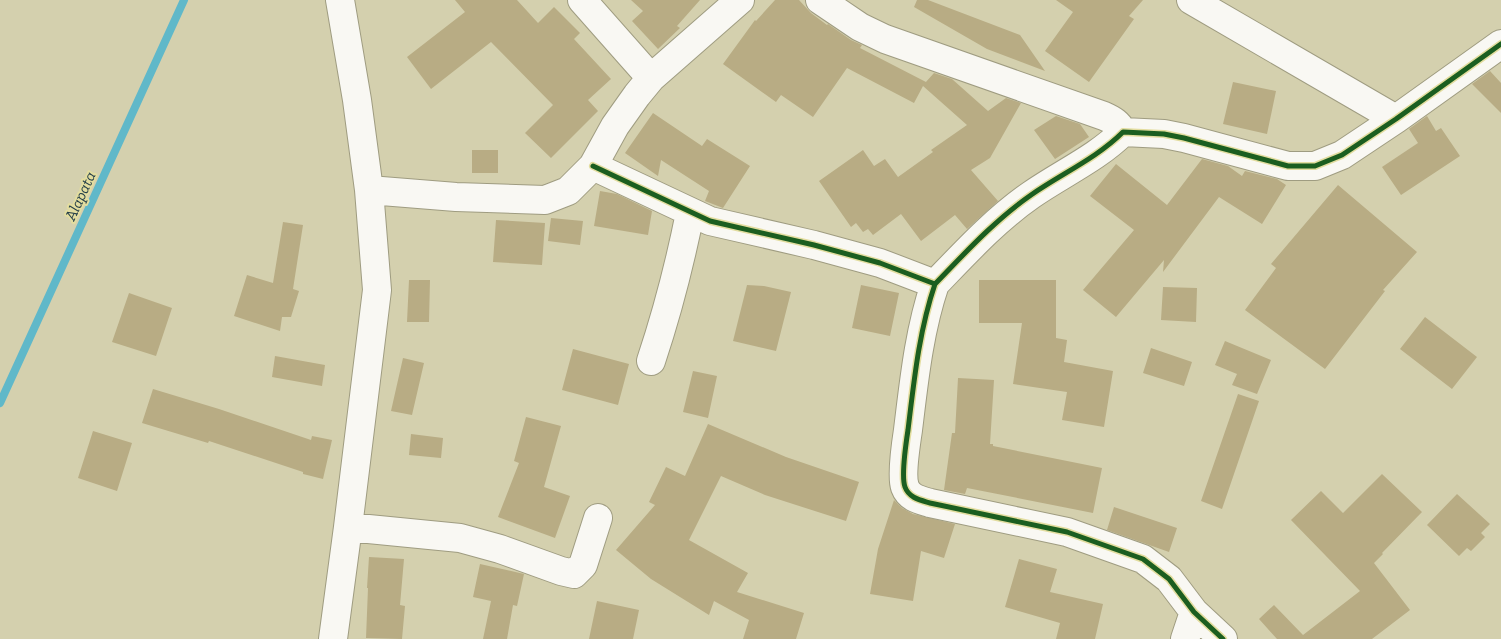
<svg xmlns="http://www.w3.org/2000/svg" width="1501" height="639" font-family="'Zilla Slab',serif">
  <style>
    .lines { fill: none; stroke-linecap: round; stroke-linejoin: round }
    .stream { stroke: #60b8c9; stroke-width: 8 }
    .building { fill: #b8ac84 }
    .minor-casing { stroke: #9f9c81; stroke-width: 30 }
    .minor { stroke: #f9f8f3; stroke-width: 28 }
    .cycleway-casing { stroke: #e3dd9f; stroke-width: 8 }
    .cycleway { stroke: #1b5e20; stroke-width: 5 }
    .labels { text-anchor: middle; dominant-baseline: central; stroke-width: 4; stroke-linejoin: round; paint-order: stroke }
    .water-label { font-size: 16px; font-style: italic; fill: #27414a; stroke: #e3dd9f }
  </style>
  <rect width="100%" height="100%" fill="#d4d0ae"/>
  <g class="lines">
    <!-- stream -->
    <path class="stream" d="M0,403L184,0"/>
  </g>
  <!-- building -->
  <path class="building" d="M455,0H517L538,23L554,7L580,33L574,39L611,79L588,100L598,111L551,158L525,133L553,105L491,42L431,89L407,57L465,12Z
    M631,0H700L677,26L680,28L658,49L632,21L643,11Z
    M775,0H799L811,13L827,25L828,24L851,40L862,45L860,48L926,82L925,83L934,73L952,79L988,111L1006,98L1021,103L990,158L971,170L998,201L967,229L955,215L921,241L901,214L873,235L868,229L863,232L856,223L851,227L819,181L863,150L874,166L885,159L898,177L933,152L931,150L967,125L923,86L914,103L847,68L813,117L781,95L776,102L723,64L755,20L756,21Z
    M917,0H928L1020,35L1045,71L987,49L914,7Z
    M1056,0H1143L1129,16L1134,19L1089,82L1045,51L1073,12Z
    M1490,71L1501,83V113L1472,84Z
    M1233,82L1276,91L1267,134L1223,124Z
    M653,113L702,146L707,139L750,166L723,208L705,201L709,191L661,160L658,176L625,153Z
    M1056,116L1080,124L1089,137L1055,159L1034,130Z
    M1427,116L1436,131L1441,128L1460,156L1401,195L1382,167L1418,143L1409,129Z
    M472,150H498V173H472Z
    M1202,159L1228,166L1242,176L1245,171L1277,179L1286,185L1262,224L1219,197L1163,272L1164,260L1116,317L1083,290L1134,230L1090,196L1116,164L1167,205Z
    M1338,185L1417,252L1383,290L1385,291L1325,369L1245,310L1276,268L1271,264Z
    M600,191L617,194L652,211L648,235L594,226Z
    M551,218L583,221L580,245L548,241Z
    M496,220L545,223L542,265L493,262Z
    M283,222L303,225L293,289L299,291L291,317H282L280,331L234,316L247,275L273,283Z
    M409,280H430L429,322H407Z
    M979,280H1056V338L1067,340L1064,362L1113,371L1104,427L1062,420L1067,392L1013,384L1022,323H979Z
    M747,285L764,286L791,292L776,351L733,341Z
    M861,285L899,293L890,336L852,328Z
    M1163,287L1197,288L1196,322L1161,320Z
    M129,293L172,308L156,356L112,342Z
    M1425,317L1477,357L1452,389L1400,349Z
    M1225,341L1271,360L1257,394L1232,385L1237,374L1215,365Z
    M1151,348L1192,362L1184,386L1143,373Z
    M573,349L629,364L618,405L562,390Z
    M275,356L325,365L322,386L272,377Z
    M403,358L424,363L412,415L391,411Z
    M693,371L717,376L708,418L683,412Z
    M958,378L994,380L990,444H993V446L1102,468L1093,513L967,488L965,494L944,490L952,433H955Z
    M153,389L219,409L311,440L312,436L332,440L323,479L303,474V472L209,441L208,443L142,423Z
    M1238,394L1259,401L1222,509L1201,501Z
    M526,417L561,426L544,487L570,496L555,538L498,517L519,463L514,461Z
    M708,424L786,457L859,482L846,521L765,495L721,476L689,540L748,573L737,592L804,613L796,639H743L749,620L714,601L709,615L651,579L616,550L655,505L649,502L666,467L685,476Z
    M93,431L132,443L117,491L78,478Z
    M411,434L443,438L441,458L409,455Z
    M1382,474L1422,512L1382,553L1383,554L1374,563L1410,610L1372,639H1277L1259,619L1274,605L1303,635L1360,591L1291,520L1321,491L1343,513Z
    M1457,494L1490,524L1481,533L1485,537L1471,551L1467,548L1459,556L1427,525Z
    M894,500L902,508L913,514L955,524L944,558L921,551L913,601L870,594L878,549Z
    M1114,507L1177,528L1169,552L1107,530Z
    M369,557L404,559L400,605L405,606L402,639L366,638L368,588H367Z
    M1019,559L1057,569L1050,592L1103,604L1095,639H1056L1060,623L1005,607Z
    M480,564L524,574L517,606L513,605L507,639H483L491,601L473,597Z
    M597,601L639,610L633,639H589Z"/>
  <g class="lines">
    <defs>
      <path id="minor" d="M582,0L651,78
        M820,0L860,27L885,39L1104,116C1113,120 1118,123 1123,132
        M1191,0L1396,119
        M593,166L710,221L814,245L880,263L935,284C919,331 914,381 908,430C906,443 901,476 905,487C909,498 920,500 930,503L1067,532L1143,559L1169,579L1194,612L1223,639
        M369,190L456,197L545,200L568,191L593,166L615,126L637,95L651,78L740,0
        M935,284C965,253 995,220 1031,195C1061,174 1097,158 1123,132L1164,134L1184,138L1288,166H1315L1342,155L1396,119L1501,44
        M651,361C667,313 680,263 690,213
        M348,527L460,538L500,549L561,571L574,574L583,565L598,518
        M333,639L348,527L377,290L369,190L357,100L340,0
        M1185,639L1194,612"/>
    </defs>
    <!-- minor casing -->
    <use href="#minor" class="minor-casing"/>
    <!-- minor -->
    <use href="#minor" class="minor"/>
    <defs>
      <path id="cycleway" d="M593,166L710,221L814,245L880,263L935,284C919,331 914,381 908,430C906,443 901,476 905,487C909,498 920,500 930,503L1067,532L1143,559L1169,579L1194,612L1223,639
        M935,284C965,253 995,220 1031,195C1061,174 1097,158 1123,132L1164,134L1184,138L1288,166H1315L1342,155L1396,119L1501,44"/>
    </defs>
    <!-- cycleway casing -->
    <use href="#cycleway" class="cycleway-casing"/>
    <!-- cycleway -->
    <use href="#cycleway" class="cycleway"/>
  </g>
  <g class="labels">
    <!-- water labels -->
    <g class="water-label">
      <text transform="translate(80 196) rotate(-65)">Alapata</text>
    </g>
  </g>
</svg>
